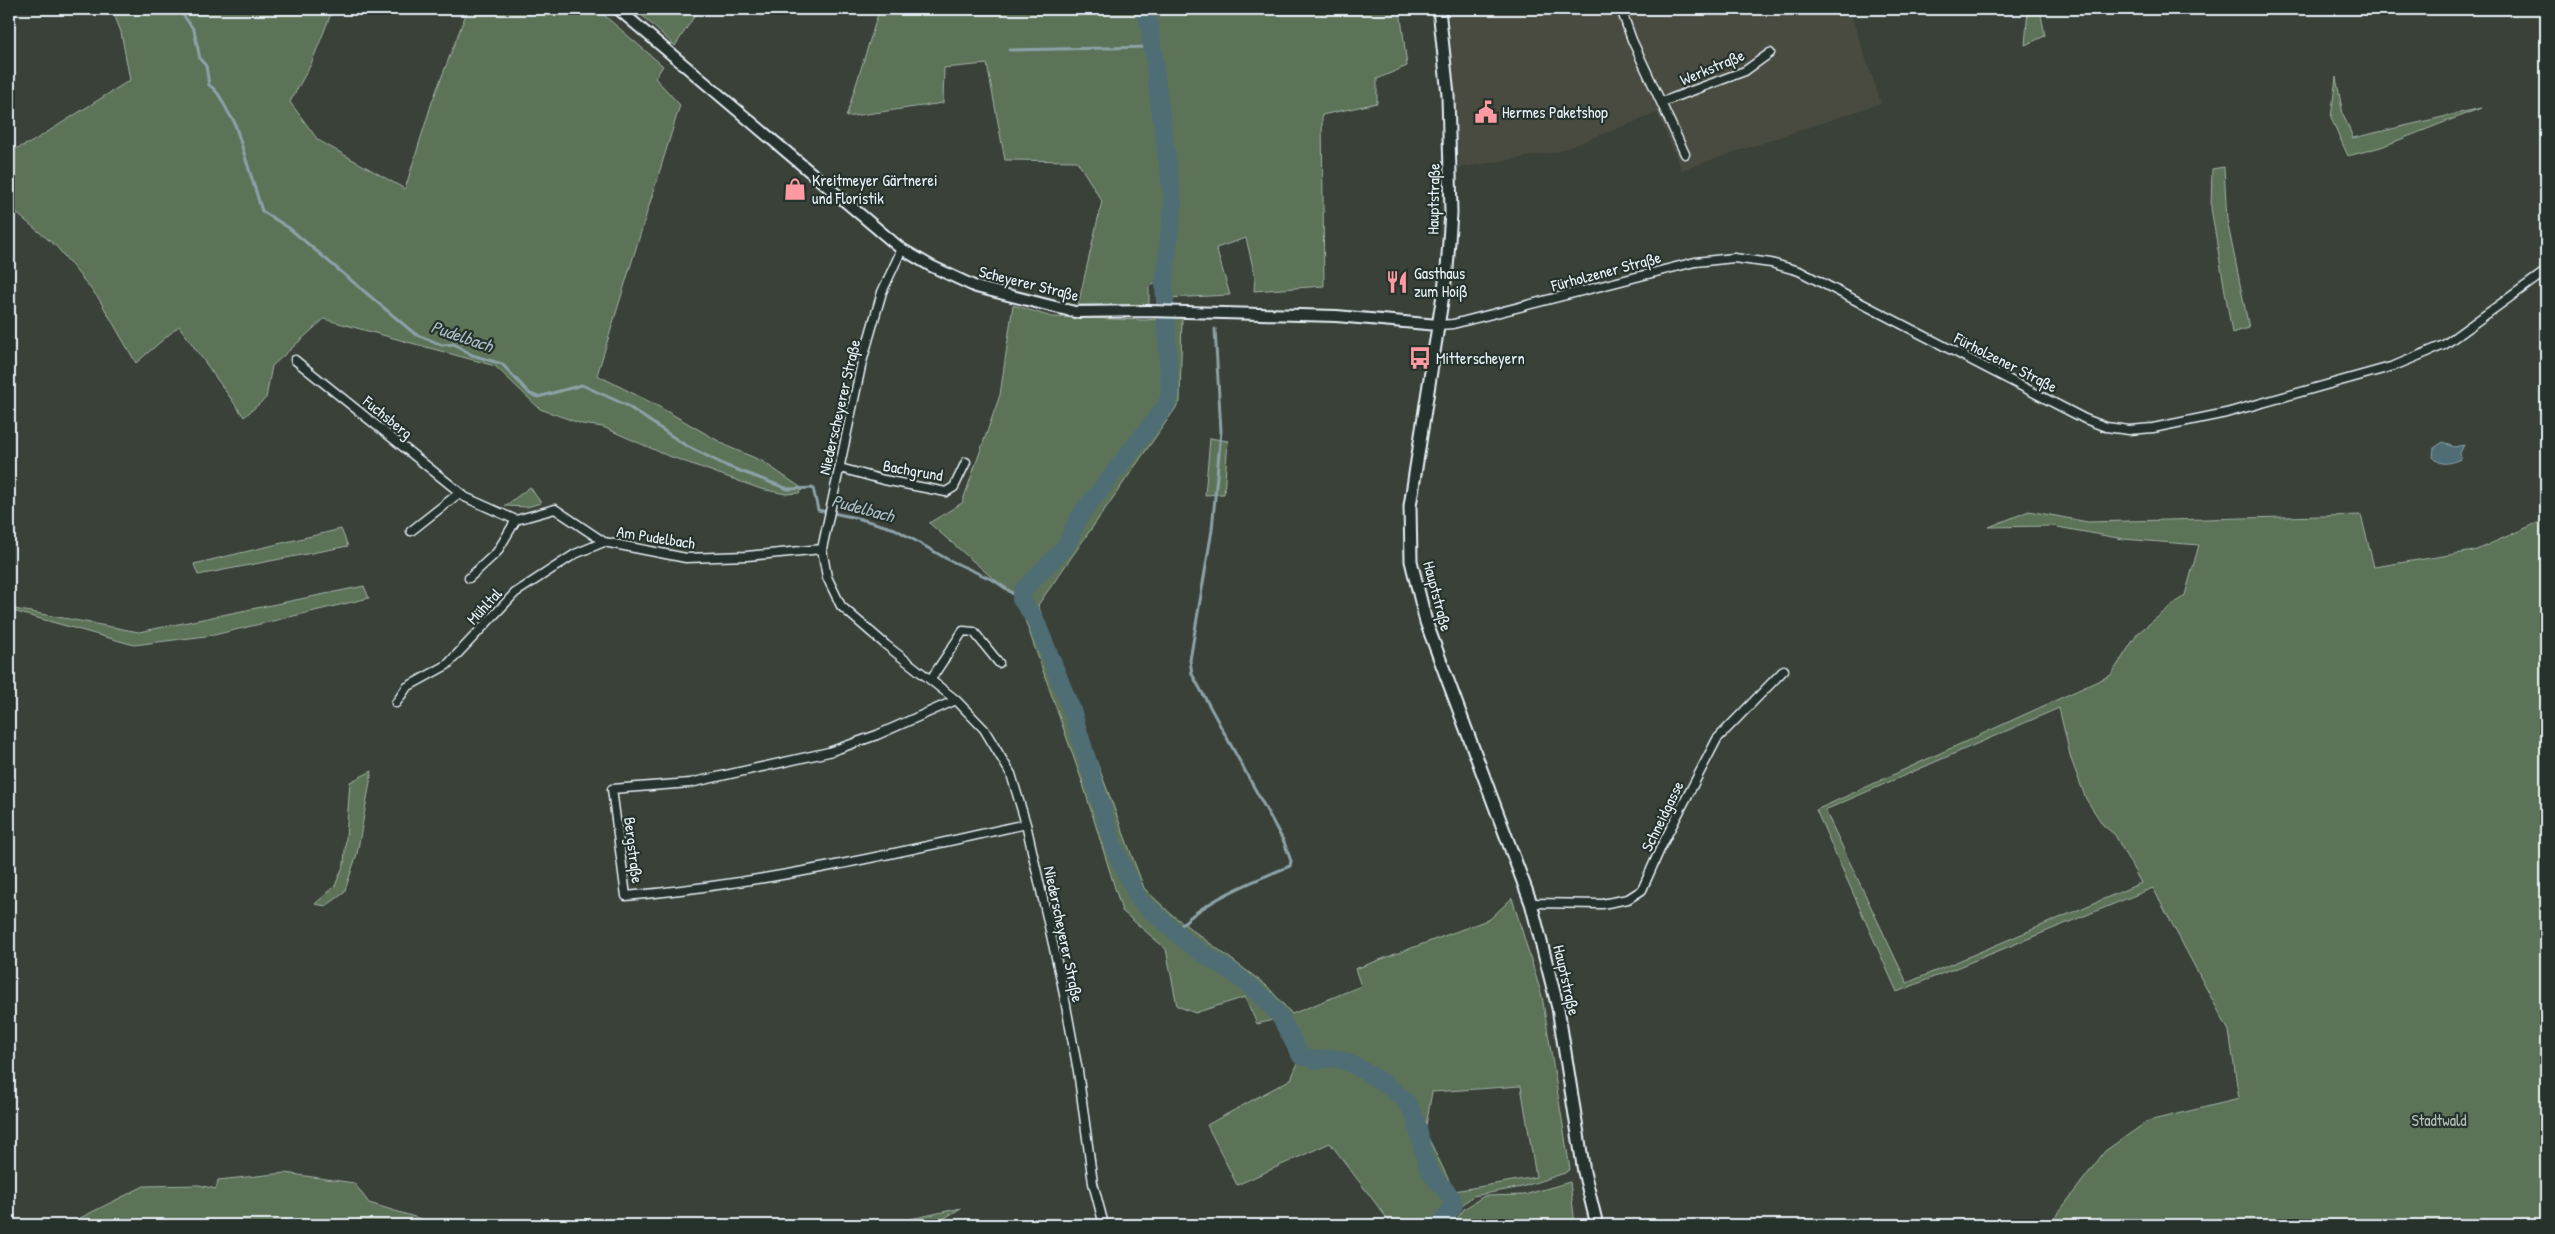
<svg xmlns="http://www.w3.org/2000/svg" width="2555" height="1234" font-family="'Patrick Hand',sans-serif">
  <style>
    .built { fill: #484b40 }
    .green { fill: #5d7358; stroke: #a2b2a8; fill-rule: evenodd }
    .water { fill: #4f6d75; stroke: #8ca2a9 }
    .lines { fill: none; stroke-linecap: round; stroke-linejoin: round }
    .stream { stroke: #8ca2a9; stroke-width: 3 }
    .river { stroke: #4f6d75; stroke-width: 18 }
    .minor-casing { stroke: #e8f1f8; stroke-width: 11 }
    .tertiary-casing { stroke: #e8f1f8; stroke-width: 14 }
    .secondary-casing { stroke: #e8f1f8; stroke-width: 15 }
    .minor { stroke: #26332d; stroke-width: 8 }
    .tertiary { stroke: #26332d; stroke-width: 10 }
    .secondary { stroke: #26332d; stroke-width: 11 }
    .labels { text-anchor: middle; dominant-baseline: central; stroke-width: 4.5; stroke-linejoin: round; paint-order: stroke }
    .street-label { font-size: 16px; fill: #e8f1f8; stroke: #26332d }
    .poi-label { font-size: 16px; fill: #e8f1f8; stroke: #26332d; text-anchor: start }
    .park-label { font-size: 16px; fill: #b0bfb8; stroke: #26332d }
    .water-label { font-size: 18px; font-style: italic; fill: #abbcc4; stroke: #26332d }
  </style>
  <rect width="100%" height="100%" fill="#3a4138"/>
  <filter id="ink" filterUnits="userSpaceOnUse"><feTurbulence type="fractalNoise" baseFrequency=".02" numOctaves="2"/><feDisplacementMap in="SourceGraphic" scale="10" xChannelSelector="R" yChannelSelector="G"/><feConvolveMatrix kernelMatrix="1 2 1 2 8 2 1 2 1" color-interpolation-filters="sRGB"/></filter>
  <g filter="url(#ink)">
    <!-- built -->
    <path class="built" d="M1448,9H1849L1881,103L1682,170L1657,113L1557,152L1459,168Z"/>
    <!-- green -->
    <path class="green" d="M112,9H333L311,64L290,102L318,140L405,189L432,102L468,9H597L663,66L655,78L680,105L597,375L656,405L729,447L762,461L803,489L799,493L786,494L761,489L666,455L603,427L582,424L540,409L495,366L324,319L272,366L266,398L244,417L179,326L136,363L99,299L56,246L9,207V151L30,143L130,80L121,32Z
      M635,9H699L675,46Z
      M866,9H1146C1154,30 1152,47 1147,68L1166,203L1158,282L1149,287V305H1078L1102,201L1077,161L1005,160L987,64L944,68L943,103L846,117L878,14Z
      M1150,9H1305L1307,13L1323,9H1400L1407,66L1377,79V103L1322,115L1324,286L1254,291L1255,276L1246,238L1216,248L1230,295L1169,298L1171,251L1177,210L1159,42Z
      M2040,9L2045,36L2025,45L2028,10Z
      M2336,77L2343,114L2353,138L2481,108L2381,147L2348,156L2331,118Z
      M2224,167L2227,220L2249,328L2232,333L2211,208L2212,169Z
      M1013,305L1052,317L1145,320L1182,317L1180,402L1038,605L1144,888L1171,914L1267,986L1292,1014L1361,986L1355,969L1490,919L1512,898L1542,996L1570,1169L1565,1173L1522,1187L1473,1196L1461,1206L1447,1225H1392L1330,1143L1237,1185L1207,1125L1291,1079L1301,1056L1281,1018L1257,1024L1245,997L1195,1013L1177,1006L1166,949L1122,911L1082,781L1018,600L929,523L962,503L1000,395ZM1521,1086L1536,1177L1454,1191L1425,1131L1432,1092Z
      M1210,438L1228,441L1224,494L1205,495Z
      M530,487L541,503L527,507L505,506Z
      M2029,511L2088,522L2361,515L2374,567L2474,551L2546,519V1225H2049L2105,1151L2148,1121L2239,1099L2229,1031L2153,888L1897,992L1816,810L2111,675L2138,633L2185,595L2199,545L2123,539L2052,526L1989,527ZM2059,708L2071,759L2086,799L2103,825L2115,835L2141,883L1907,983L1825,810Z
      M341,529L348,546L198,575L194,564Z
      M364,586L369,598L214,635L134,645L9,610V608L139,632Z
      M372,771L357,854L344,893L326,906L315,904L335,886L344,864L350,782Z
      M285,1173L354,1183L369,1203L441,1225H66L144,1186L199,1185L216,1189L218,1180Z
      M1570,1182L1575,1225H1452L1464,1209L1484,1196L1524,1195Z
      M961,1208L933,1225H883Z"/>
    <!-- water -->
    <path class="water" d="M2443,442L2454,447L2464,445L2460,453L2461,459C2450,463 2441,467 2433,457L2434,448Z"/>
    <g class="lines">
      <!-- stream -->
      <path class="stream" d="M179,9L194,30L200,59L206,66L209,85C222,93 224,109 234,121L262,211L289,228L415,334L442,345L454,344L472,355L502,364L530,394L538,397L582,385L626,405L685,445L727,466L788,489L813,488L818,510L857,518L895,529L947,559L995,581L1021,599
        M1009,50L1152,47
        M1175,932C1198,903 1255,880 1290,866L1291,861L1284,842L1192,674L1190,660L1212,530L1221,431L1215,329"/>
      <!-- river -->
      <path class="river" d="M1143,9C1153,27 1149,28 1152,46C1154,55 1156,61 1155,70L1173,203L1164,283L1170,396L1165,407L1079,517L1066,546L1023,590L1021,599L1035,619L1073,713L1114,848L1139,900L1190,945L1236,975L1266,1000L1281,1018L1301,1056C1306,1057 1312,1060 1316,1060C1325,1060 1330,1057 1339,1059C1357,1065 1402,1092 1411,1109C1421,1128 1420,1150 1428,1168C1435,1183 1452,1192 1454,1205L1439,1225"/>
      <defs>
        <path id="minor" d="M1621,9L1632,40L1685,154
          M1662,102L1745,71L1770,53
          M902,249L882,292L862,362L822,549L827,577L841,606L886,645L956,700L984,729L1011,774L1026,824L1062,984L1078,1071L1093,1183L1104,1225
          M1438,325L1453,324L1695,262L1734,258L1771,263L1799,271L2085,419L2106,427L2129,430L2153,428L2226,413L2394,366L2444,345L2546,271
          M295,360L463,495
          M840,468L884,480L946,492L954,487L966,462
          M411,531L458,494L516,520
          M469,578L497,552L516,520L555,509L604,542L686,558L747,556L822,549
          M931,679L963,631L974,632L999,663
          M956,700L877,735L829,752L690,783L612,789L626,896C761,884 894,854 1026,824
          M396,703L407,687L447,665L515,593L575,554L604,542
          M1531,903L1602,904L1628,899L1642,890L1661,847L1717,739L1784,670"/>
        <path id="tertiary" d="M618,9L900,248L931,266L976,287L1075,312L1149,311L1336,316L1438,325"/>
        <path id="secondary" d="M1439,9L1448,95L1451,213L1447,269L1410,506L1411,561L1426,622L1531,903L1558,1008L1584,1172L1597,1225"/>
      </defs>
      <!-- minor casing -->
      <use href="#minor" class="minor-casing"/>
      <!-- tertiary casing -->
      <use href="#tertiary" class="tertiary-casing"/>
      <!-- secondary casing -->
      <use href="#secondary" class="secondary-casing"/>
      <!-- minor -->
      <use href="#minor" class="minor"/>
      <!-- tertiary -->
      <use href="#tertiary" class="tertiary"/>
      <!-- secondary -->
      <use href="#secondary" class="secondary"/>
    </g>
  </g>
  <!-- icons -->
  <defs>
    <symbol id="civic-bare" viewBox="-9 -9 18 18"><path d="M-.6-6.5H3V-4.5H.6V-3L4-1V1h2V6H-6V1h2V-1L-.6-3ZM-1.2 2.5V6h2.4V2.5Z" fill="#ff9aa2" stroke="#26332d" stroke-width="2.5" paint-order="stroke"/></symbol>
    <symbol id="shop-bare" viewBox="-9 -9 18 18"><path d="M-5-2.5h2.3a2.7 3.5 0 0 1 5.4 0H5L5.5 6h-11ZM-1.5-2.5h3a1.5 2.3 0 0 0-3 0Z" fill="#ff9aa2" stroke="#26332d" stroke-width="2.5" paint-order="stroke"/></symbol>
    <symbol id="restaurant-bare" viewBox="-9 -9 18 18"><path d="M-5-6h1v4h1v-4h1v4h1v-4h1v5L-1.5 .5V6h-2V.5L-5-1ZM5-6V6H3V1.5H1.5Q1.5-4 5-6Z" fill="#ff9aa2" stroke="#26332d" stroke-width="2.5" paint-order="stroke"/></symbol>
    <symbol id="bus-bare" viewBox="-9 -9 18 18"><path d="M-5-6H5V4H4V6H2V4H-2V6H-4V4H-5ZM-3.5-4V0h7V-4ZM-3.5 1.2v1.5H-2V1.2ZM2 1.2v1.5H3.5V1.2Z" fill="#ff9aa2" stroke="#26332d" stroke-width="2.5" paint-order="stroke"/></symbol>
  </defs>
  <g fill-rule="evenodd">
    <use href="#civic-bare" x="1470" y="96" width="32" height="32"/>
    <use href="#shop-bare" x="779" y="173" width="32" height="32"/>
    <use href="#restaurant-bare" x="1381" y="266" width="32" height="32"/>
    <use href="#bus-bare" x="1404" y="342" width="32" height="32"/>
  </g>
  <g class="labels">
    <!-- street labels -->
    <g class="street-label">
      <text transform="translate(1712 67) rotate(-23)">Werkstraße</text>
      <text transform="translate(1433 199) rotate(-89)">Hauptstraße</text>
      <text transform="translate(1606 271) rotate(-15)">Fürholzener Straße</text>
      <text transform="translate(1029 283) rotate(14)">Scheyerer Straße</text>
      <text transform="translate(2006 362) rotate(27)">Fürholzener Straße</text>
      <text transform="translate(839 407) rotate(-77)">Niederscheyerer Straße</text>
      <text transform="translate(388 417) rotate(39)">Fuchsberg</text>
      <text transform="translate(913 470) rotate(10)">Bachgrund</text>
      <text transform="translate(656 537) rotate(9)">Am Pudelbach</text>
      <text transform="translate(1438 596) rotate(75)">Hauptstraße</text>
      <text transform="translate(484 606) rotate(-47)">Mühltal</text>
      <text transform="translate(1662 816) rotate(-64)">Schneidgasse</text>
      <text transform="translate(634 850) rotate(83)">Bergstraße</text>
      <text transform="translate(1064 934) rotate(78)">Niederscheyerer Straße</text>
      <text transform="translate(1567 980) rotate(77)">Hauptstraße</text>
    </g>
    <!-- poi labels -->
    <g class="poi-label">
      <text x="1502" y="112">Hermes Paketshop</text>
      <text x="812" y="180">Kreitmeyer Gärtnerei<tspan x="812" dy="18">und Floristik</tspan></text>
      <text x="1414" y="273">Gasthaus<tspan x="1414" dy="18">zum Hoiß</tspan></text>
      <text x="1436" y="358">Mitterscheyern</text>
    </g>
    <!-- park labels -->
    <g class="park-label">
      <text x="2439" y="1120">Stadtwald</text>
    </g>
    <!-- water labels -->
    <g class="water-label">
      <text transform="translate(462 336) rotate(19)">Pudelbach</text>
      <text transform="translate(863 508) rotate(15)">Pudelbach</text>
    </g>
  </g>
  <!-- margin -->
  <rect width="2555" height="1234" fill="none" stroke="#26332d" stroke-width="30"/>
  <rect x="15" y="15" width="2525" height="1204" fill="none" stroke="#e8f1f8" stroke-width="2" filter="url(#ink)"/>
</svg>
